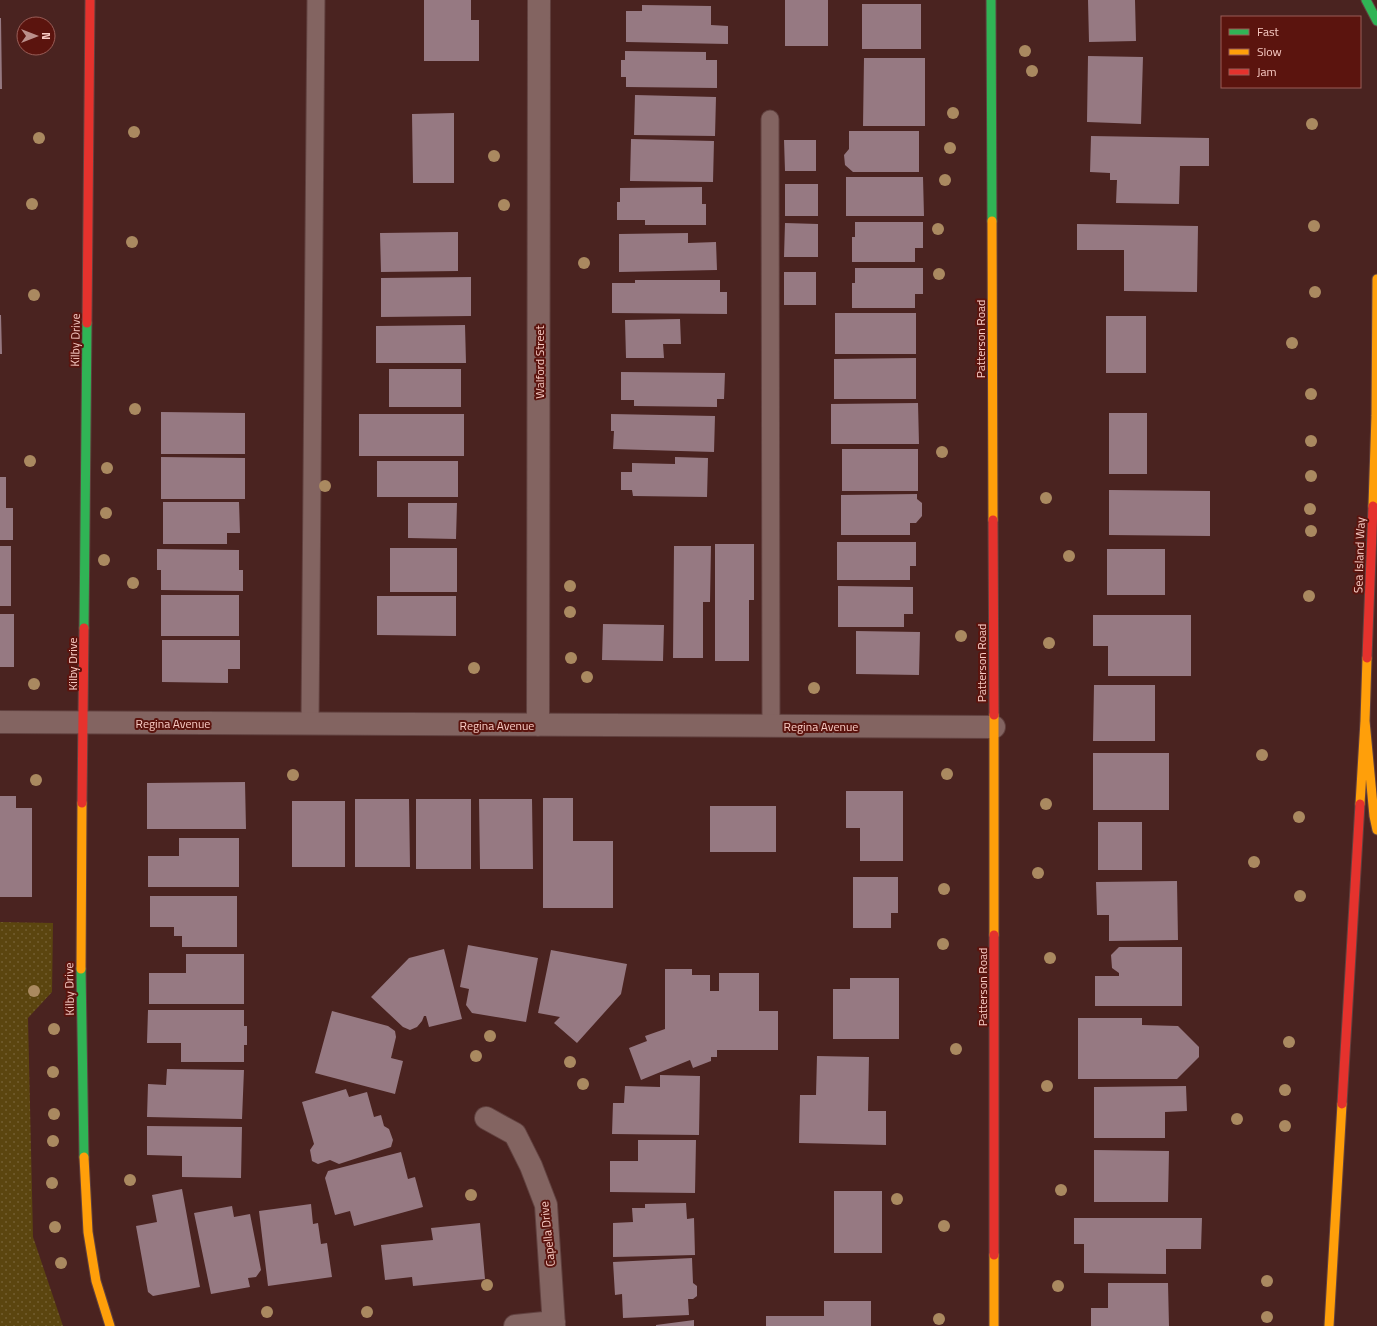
<svg xmlns="http://www.w3.org/2000/svg" width="1377" height="1326" font-family="'Titillium Web',sans-serif">
  <style>
    .green { fill: url(#green-dots) }
    .building { fill: #967982 }
    .lines { fill: none; stroke-linecap: round; stroke-linejoin: round }
    .lane-casing { stroke: #61413f; stroke-width: 19 }
    .street-casing { stroke: #61413f; stroke-width: 24 }
    .fast-casing { stroke: #61413f; stroke-width: 11 }
    .slow-casing { stroke: #61413f; stroke-width: 11 }
    .jam-casing { stroke: #61413f; stroke-width: 11 }
    .lane { stroke: #836461; stroke-width: 17 }
    .street { stroke: #836461; stroke-width: 22 }
    .fast { stroke: #30b455; stroke-width: 9 }
    .slow { stroke: #ff9f0a; stroke-width: 9 }
    .jam { stroke: #e5322d; stroke-width: 9 }
    .tree { fill: #aa8960 }
    .labels { text-anchor: middle; dominant-baseline: central; stroke-width: 4; stroke-linejoin: round; paint-order: stroke }
    .street-label { font-size: 12px; fill: #f8cbc4; stroke: #5b140e }
  </style>
  <defs>
    <pattern id="green-dots" width="8" height="8" patternUnits="userSpaceOnUse"><rect width="8" height="8" fill="#5b450f"/><path d="M2 2h.1M6 6h.1" fill="none" stroke="#735e30" stroke-width="1.8" stroke-linecap="round"/></pattern>
  </defs>
  <rect width="100%" height="100%" fill="#4a2320"/>
  <!-- green -->
  <path class="green" d="M0,922L53,923L52,992L28,1018L33,1237L63,1326H0Z"/>
  <!-- building -->
  <path class="building" d="M424,0H471V20H479V61H424Z
    M785,0H828V46H785Z
    M1088,0H1135L1136,41L1089,42Z
    M862,4H921V49H862Z
    M642,5L711,6V25L728,26V44L626,42V11H642Z
    M0,18H1L2,89H0Z
    M625,51L706,52V60H717V88L626,87V77H621V60H625Z
    M1088,56L1143,57L1141,124L1087,122Z
    M864,58H925V126H863Z
    M635,95L716,97L715,136L634,135Z
    M454,113V183H413L412,114Z
    M849,131H919V172H853L845,165L844,155L849,149Z
    M1091,136L1209,138V166H1180L1179,204L1116,203L1117,180H1110V173L1090,172Z
    M631,139L714,141L713,182L630,181Z
    M784,140H816V171H785Z
    M846,177H923L924,216H846Z
    M785,184H818V216H785Z
    M702,187V204H706V225H645V220H617V202H620V188Z
    M855,222H923V248H915V262H852V237H855Z
    M785,223L818,224V257H784Z
    M1077,224L1198,226L1197,292L1124,291V250H1077Z
    M458,232V271L381,272L380,233Z
    M688,233V243L716,242L717,270L619,272V234Z
    M855,268H923V294H915V308H852V283H855Z
    M784,272H816V305H784Z
    M471,277V316L381,317V278Z
    M635,280H720V292H727V314L612,313V283H635Z
    M835,313H916V354H835Z
    M0,315H1L2,354H0Z
    M1106,316H1146V373H1106Z
    M680,319L681,344H663L664,358H626L625,320Z
    M465,325L466,363H376V326Z
    M916,358V399H834V359Z
    M389,369H461V407H389Z
    M621,372L725,373L724,399H717V407L634,406V400H621Z
    M918,403L919,444H831V404Z
    M161,412L245,413V454H161Z
    M1109,413H1147V474H1109Z
    M359,414H464V456H359Z
    M611,414L715,416L714,452L613,449L614,431H611Z
    M842,449H918V491H842Z
    M161,457L245,458V499H161Z
    M675,457L708,458L707,497L633,496L632,490H621V472H632V463L675,464Z
    M377,461H458V497H377Z
    M0,477H6V508H13V540H0Z
    M1109,490L1210,491V536L1109,535Z
    M917,494V499L922,503V516L916,523H910V535H841V495Z
    M163,502H239L240,533H227V544H163Z
    M408,503H457L456,539L408,538Z
    M837,542H916V566H910V580H837Z
    M715,544H754V600H749V661H715Z
    M0,546H11V606H0Z
    M674,546H711L710,602H703V658H673Z
    M390,548H457V592H390Z
    M157,549L239,550V570H243V591L161,590V570H157Z
    M1107,549H1165V595H1107Z
    M838,586L913,587V614H904V627H838Z
    M161,595H239V636H161Z
    M377,596H456V636L377,635Z
    M0,614H14V667H0Z
    M1093,615H1191V676H1108V646H1093Z
    M603,624L664,625L663,661L602,660Z
    M856,631L920,632L919,675L856,674Z
    M162,640H240V669H228V683L162,682Z
    M1094,685H1155V741H1093Z
    M1093,753H1169V810H1093Z
    M245,782L246,829H147V783Z
    M846,791H903V861H860V828H846Z
    M0,796H16V808H32V897H0Z
    M543,798H573V841H613V908H543Z
    M355,799H409L410,867H355Z
    M416,799H471V869H416Z
    M479,799H532L533,869H480Z
    M292,801H345V867H292Z
    M710,806H776V852H710Z
    M1098,822H1142V870H1098Z
    M179,838H239V887H148V856H179Z
    M853,877H898V913H891V928H853Z
    M1177,881L1178,940L1109,941V915H1097L1096,882Z
    M150,896H237V947H182V936H174V927H150Z
    M468,945L538,958L526,1022L472,1013L466,1005L469,989L460,987Z
    M1119,947H1182V1006H1095V976H1119V973L1112,968L1111,955Z
    M444,949L462,1019L429,1027L426,1016H424L422,1021L417,1027L410,1030L403,1027L371,997L409,958Z
    M551,950L627,964L621,994L577,1043L554,1023L560,1017L538,1013Z
    M186,954H244V1004H149V973H186Z
    M665,969H692V975H710V991H719V973H759V1011H778V1050H717V1057H711V1061L693,1068L690,1060L641,1080L629,1048L647,1041L645,1036L665,1029Z
    M850,978H899V1039H833V989H850Z
    M148,1010H244V1026H247V1045H244V1062H181V1043H147Z
    M332,1011L388,1026L395,1031L396,1037L391,1058L403,1061L395,1094L315,1073Z
    M1078,1018H1142V1025L1178,1026L1199,1047V1057L1177,1079H1078Z
    M817,1056L869,1057L868,1111H886V1145L799,1143L800,1095H816Z
    M167,1069L244,1070L242,1119L147,1117L148,1084L166,1085Z
    M660,1075L700,1076L699,1135L612,1134L613,1103H624L625,1086L660,1087Z
    M1186,1086L1187,1111L1165,1112V1138H1094V1087Z
    M346,1089L349,1097L367,1092L374,1117L381,1115L384,1126L389,1129L393,1140L391,1147L339,1164L330,1160L318,1164L312,1161L310,1150L314,1144L302,1102Z
    M147,1126L242,1127L241,1178L182,1177V1156L147,1155Z
    M638,1140H696L695,1193L610,1192V1161H638Z
    M1094,1150L1169,1151L1168,1202H1094Z
    M401,1152L408,1179L415,1177L423,1207L354,1226L350,1211L335,1215L325,1178L328,1171Z
    M182,1189L200,1287L153,1296L148,1292L136,1226L157,1222L152,1195Z
    M834,1191H882V1253H834Z
    M686,1203L687,1219L694,1218L695,1255L613,1257V1223L633,1222L632,1208H645V1204Z
    M311,1204L313,1224L318,1223L321,1244L327,1243L332,1277L268,1286L259,1211Z
    M232,1206L234,1217L250,1214L261,1270L256,1277L248,1278L250,1287L211,1294L194,1213Z
    M1074,1218H1202L1201,1249H1166V1274L1084,1273V1244H1074Z
    M480,1223L485,1279L413,1286L412,1277L385,1280L381,1245L433,1240L431,1228Z
    M692,1258L693,1283L697,1286V1296L693,1299H688L689,1315L623,1318L622,1294L615,1295L613,1262Z
    M1108,1283H1168L1169,1326H1091V1308H1108Z
    M824,1301H871V1326H766V1316H824Z
    M694,1320V1326H656V1325Z"/>
  <g class="lines">
    <defs>
      <path id="lane" d="M770,119L771,726
        M310,724L316,0"/>
      <path id="street" d="M0,722L994,727
        M538,725L539,0
        M486,1118L515,1134L531,1166L546,1205L554,1326
        M515,1326L554,1322"/>
      <path id="fast" d="M991,0L992,221
        M1366,0L1377,21
        M84,628L87,323
        M81,969L84,1157"/>
      <path id="slow" d="M992,221L993,520
        M1373,506L1376,416L1377,279
        M1367,658L1365,721L1374,816L1377,830
        M994,715V935
        M1360,804L1365,721
        M81,969L82,803
        M84,1157L88,1232L96,1281L110,1326
        M994,1255V1326
        M1329,1326L1342,1104"/>
      <path id="jam" d="M87,323L90,0
        M993,520L994,715
        M1367,658L1373,506
        M82,803L84,628
        M994,935V1255
        M1342,1104L1360,804"/>
    </defs>
    <!-- lane casing -->
    <use href="#lane" class="lane-casing"/>
    <!-- street casing -->
    <use href="#street" class="street-casing"/>
    <!-- fast casing -->
    <use href="#fast" class="fast-casing"/>
    <!-- slow casing -->
    <use href="#slow" class="slow-casing"/>
    <!-- jam casing -->
    <use href="#jam" class="jam-casing"/>
    <!-- lane -->
    <use href="#lane" class="lane"/>
    <!-- street -->
    <use href="#street" class="street"/>
    <!-- fast -->
    <use href="#fast" class="fast"/>
    <!-- slow -->
    <use href="#slow" class="slow"/>
    <!-- jam -->
    <use href="#jam" class="jam"/>
  </g>
  <!-- trees -->
  <g class="tree">
    <circle cx="1025" cy="51" r="6"/>
    <circle cx="1032" cy="71" r="6"/>
    <circle cx="953" cy="113" r="6"/>
    <circle cx="1312" cy="124" r="6"/>
    <circle cx="134" cy="132" r="6"/>
    <circle cx="39" cy="138" r="6"/>
    <circle cx="950" cy="148" r="6"/>
    <circle cx="494" cy="156" r="6"/>
    <circle cx="945" cy="180" r="6"/>
    <circle cx="32" cy="204" r="6"/>
    <circle cx="504" cy="205" r="6"/>
    <circle cx="1314" cy="226" r="6"/>
    <circle cx="938" cy="229" r="6"/>
    <circle cx="132" cy="242" r="6"/>
    <circle cx="584" cy="263" r="6"/>
    <circle cx="939" cy="274" r="6"/>
    <circle cx="1315" cy="292" r="6"/>
    <circle cx="34" cy="295" r="6"/>
    <circle cx="1292" cy="343" r="6"/>
    <circle cx="1311" cy="394" r="6"/>
    <circle cx="135" cy="409" r="6"/>
    <circle cx="1311" cy="441" r="6"/>
    <circle cx="942" cy="452" r="6"/>
    <circle cx="30" cy="461" r="6"/>
    <circle cx="107" cy="468" r="6"/>
    <circle cx="1311" cy="476" r="6"/>
    <circle cx="325" cy="486" r="6"/>
    <circle cx="1046" cy="498" r="6"/>
    <circle cx="1310" cy="509" r="6"/>
    <circle cx="106" cy="513" r="6"/>
    <circle cx="1311" cy="531" r="6"/>
    <circle cx="1069" cy="556" r="6"/>
    <circle cx="104" cy="560" r="6"/>
    <circle cx="133" cy="583" r="6"/>
    <circle cx="570" cy="586" r="6"/>
    <circle cx="1309" cy="596" r="6"/>
    <circle cx="570" cy="612" r="6"/>
    <circle cx="961" cy="636" r="6"/>
    <circle cx="1049" cy="643" r="6"/>
    <circle cx="571" cy="658" r="6"/>
    <circle cx="474" cy="668" r="6"/>
    <circle cx="587" cy="677" r="6"/>
    <circle cx="34" cy="684" r="6"/>
    <circle cx="814" cy="688" r="6"/>
    <circle cx="1262" cy="755" r="6"/>
    <circle cx="947" cy="774" r="6"/>
    <circle cx="293" cy="775" r="6"/>
    <circle cx="36" cy="780" r="6"/>
    <circle cx="1046" cy="804" r="6"/>
    <circle cx="1299" cy="817" r="6"/>
    <circle cx="1254" cy="862" r="6"/>
    <circle cx="1038" cy="873" r="6"/>
    <circle cx="944" cy="889" r="6"/>
    <circle cx="1300" cy="896" r="6"/>
    <circle cx="943" cy="944" r="6"/>
    <circle cx="1050" cy="958" r="6"/>
    <circle cx="34" cy="991" r="6"/>
    <circle cx="54" cy="1029" r="6"/>
    <circle cx="490" cy="1036" r="6"/>
    <circle cx="1289" cy="1042" r="6"/>
    <circle cx="956" cy="1049" r="6"/>
    <circle cx="476" cy="1056" r="6"/>
    <circle cx="570" cy="1062" r="6"/>
    <circle cx="53" cy="1072" r="6"/>
    <circle cx="583" cy="1084" r="6"/>
    <circle cx="1047" cy="1086" r="6"/>
    <circle cx="1285" cy="1090" r="6"/>
    <circle cx="54" cy="1114" r="6"/>
    <circle cx="1237" cy="1119" r="6"/>
    <circle cx="1285" cy="1126" r="6"/>
    <circle cx="53" cy="1141" r="6"/>
    <circle cx="130" cy="1180" r="6"/>
    <circle cx="52" cy="1183" r="6"/>
    <circle cx="1061" cy="1190" r="6"/>
    <circle cx="471" cy="1195" r="6"/>
    <circle cx="897" cy="1199" r="6"/>
    <circle cx="944" cy="1226" r="6"/>
    <circle cx="55" cy="1227" r="6"/>
    <circle cx="61" cy="1263" r="6"/>
    <circle cx="1267" cy="1281" r="6"/>
    <circle cx="487" cy="1285" r="6"/>
    <circle cx="1058" cy="1286" r="6"/>
    <circle cx="267" cy="1312" r="6"/>
    <circle cx="367" cy="1312" r="6"/>
    <circle cx="1267" cy="1317" r="6"/>
    <circle cx="939" cy="1319" r="6"/>
  </g>
  <g class="labels">
    <!-- street labels -->
    <g class="street-label">
      <text transform="translate(980 339) rotate(-90)">Patterson Road</text>
      <text transform="translate(75 340) rotate(-89)">Kilby Drive</text>
      <text transform="translate(539 362) rotate(-90)">Walford Street</text>
      <text transform="translate(1359 555) rotate(-88)">Sea Island Way</text>
      <text transform="translate(981 663) rotate(-90)">Patterson Road</text>
      <text transform="translate(72 664) rotate(-90)">Kilby Drive</text>
      <text x="173" y="723">Regina Avenue</text>
      <text x="497" y="725">Regina Avenue</text>
      <text x="821" y="726">Regina Avenue</text>
      <text transform="translate(982 987) rotate(-90)">Patterson Road</text>
      <text transform="translate(69 989) rotate(-91)">Kilby Drive</text>
      <text transform="translate(547 1234) rotate(-96)">Capella Drive</text>
    </g>
  </g>
  <!-- legend -->
  <rect x="1221" y="16" width="140" height="72" fill="#5b140e" stroke="#9a5d57"/>
  <rect x="1229" y="29" width="20" height="6" fill="#30b455" stroke="#9a5d57"/>
  <text x="1257" y="36" font-size="12" fill="#f8cbc4">Fast</text>
  <rect x="1229" y="49" width="20" height="6" fill="#ff9f0a" stroke="#9a5d57"/>
  <text x="1257" y="56" font-size="12" fill="#f8cbc4">Slow</text>
  <rect x="1229" y="69" width="20" height="6" fill="#e5322d" stroke="#9a5d57"/>
  <text x="1257" y="76" font-size="12" fill="#f8cbc4">Jam</text>
  <!-- north arrow -->
  <g transform="translate(36 36) rotate(90)"><circle r="19" fill="#5b140e" stroke="#9a5d57"/>
  <path d="M0-3L7 15L0 10L-7 15Z" fill="#bb908b"/>
  <text y="-6" font-size="11" font-weight="bold" text-anchor="middle" fill="#f8cbc4">N</text>
  </g>
</svg>
